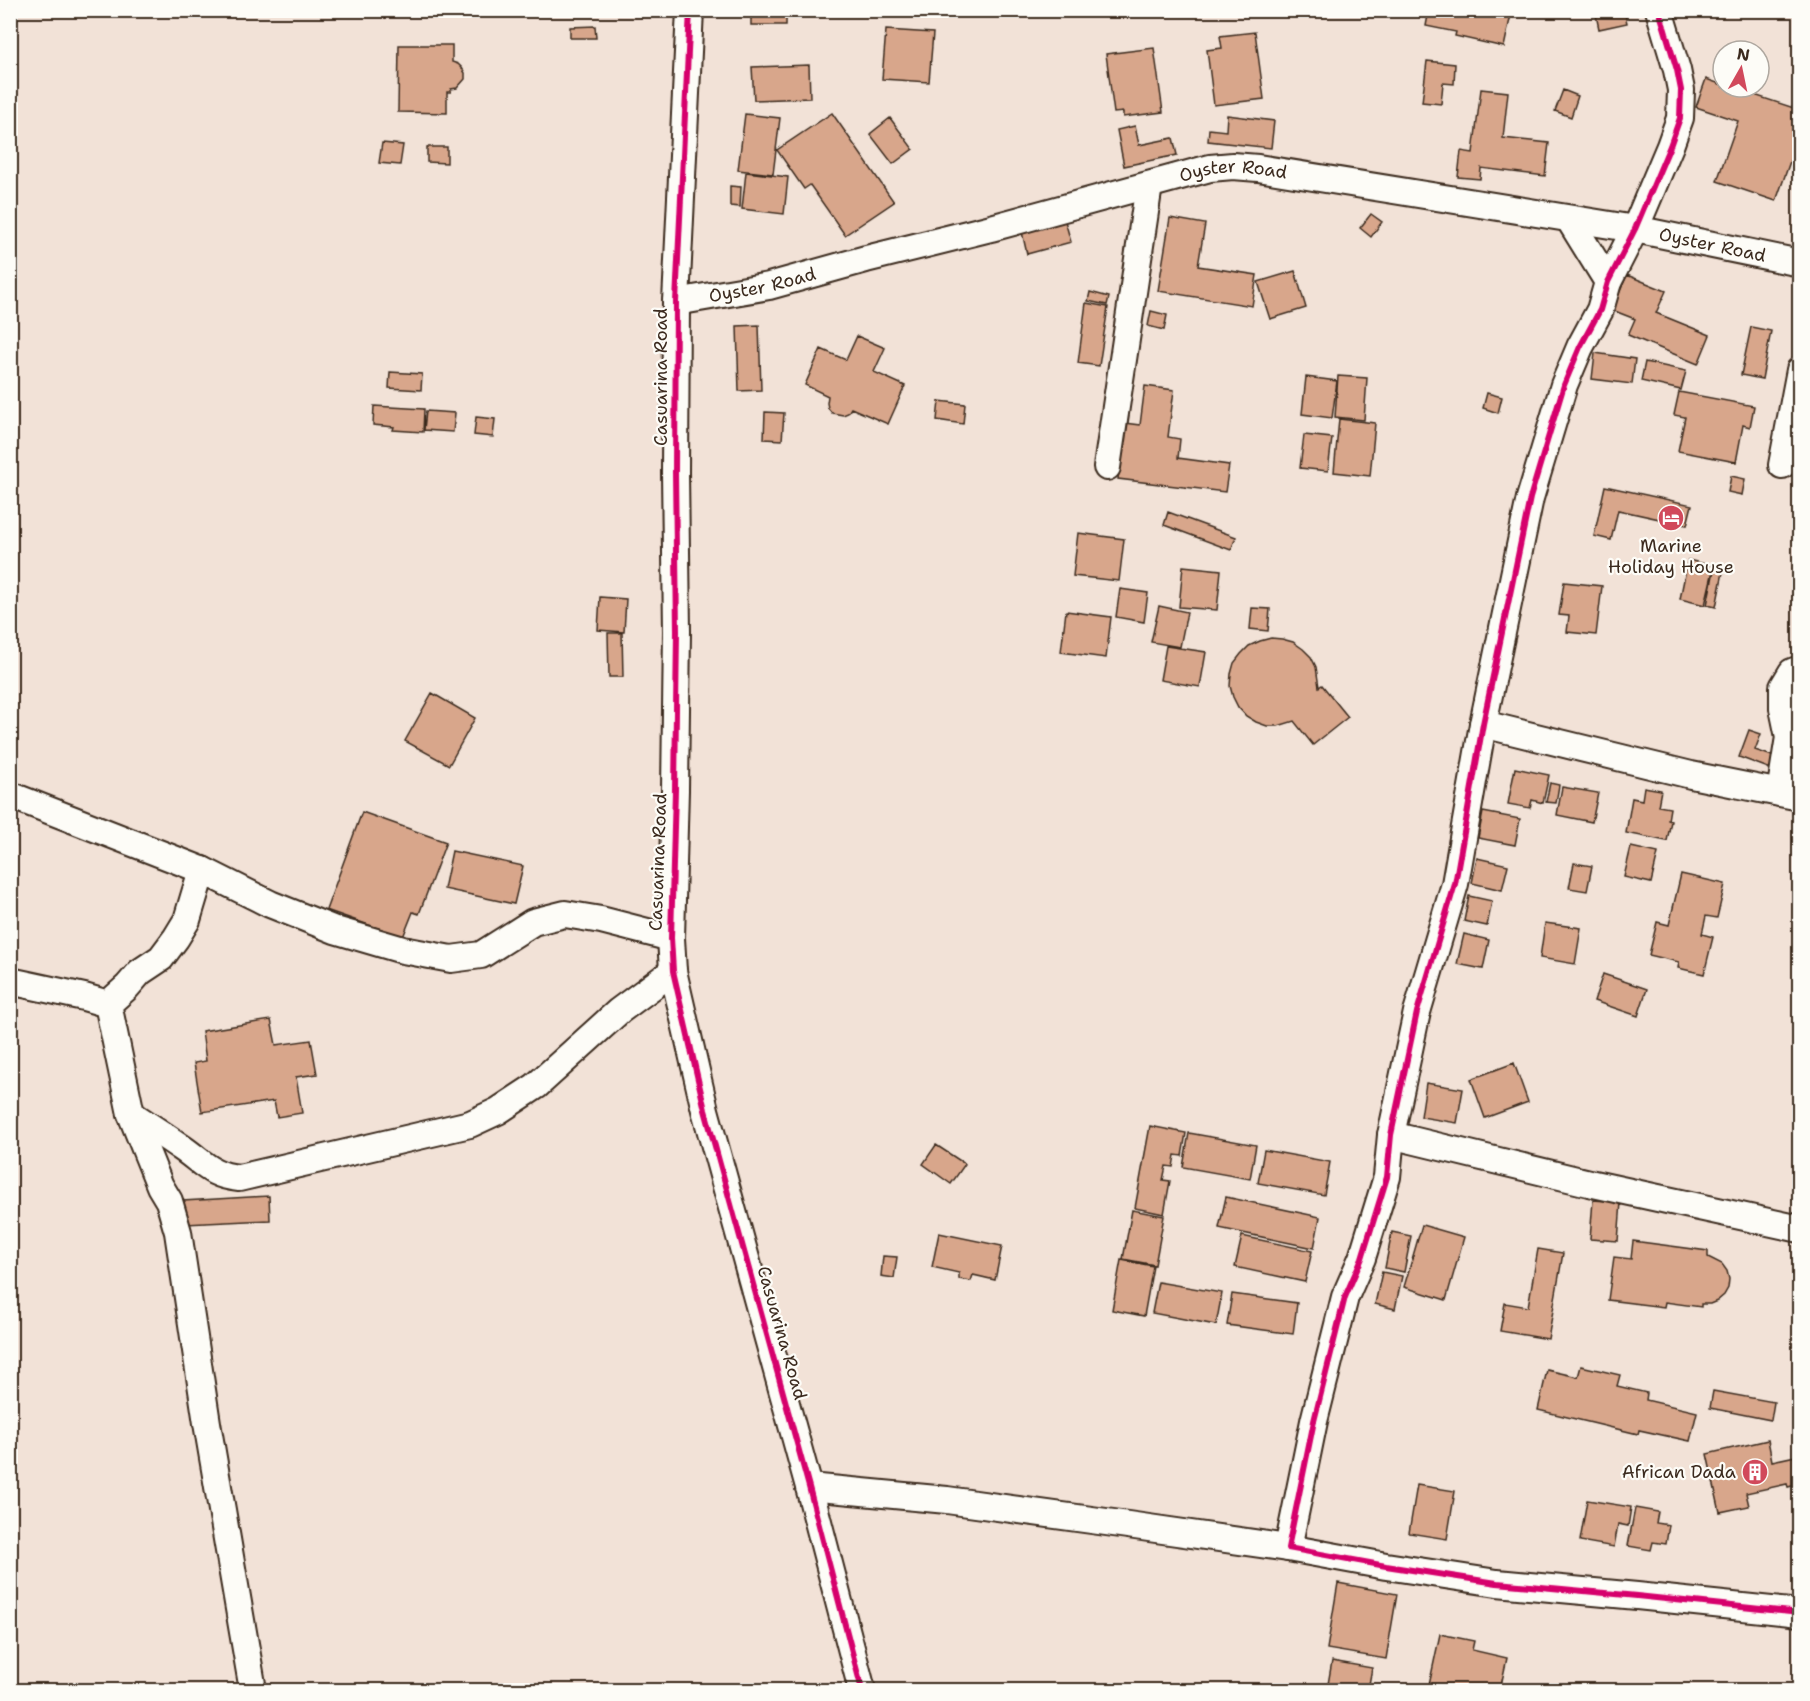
<svg xmlns="http://www.w3.org/2000/svg" width="1810" height="1701" font-family="'Shantell Sans',sans-serif">
  <style>
    .building { fill: #d8a68b; stroke: #3b2a1e; stroke-width: 1.5 }
    .lines { fill: none; stroke-linecap: round; stroke-linejoin: round }
    .minor-casing { stroke: #3b2a1e; stroke-width: 30 }
    .minor { stroke: #fdfcf7; stroke-width: 26 }
    .cycleway-casing { stroke: #fdfcf7; stroke-width: 10 }
    .cycleway { stroke: #d6006c; stroke-width: 6 }
    .labels { text-anchor: middle; dominant-baseline: central; stroke-width: 4.5; stroke-linejoin: round; paint-order: stroke }
    .street-label { font-size: 18px; fill: #3b2a1e; stroke: #fdfcf7 }
    .poi-label { font-size: 18px; fill: #3b2a1e; stroke: #fdfcf7 }
  </style>
  <rect width="100%" height="100%" fill="#f2e2d7"/>
  <filter id="ink" filterUnits="userSpaceOnUse"><feTurbulence type="fractalNoise" baseFrequency=".0167" numOctaves="2"/><feDisplacementMap in="SourceGraphic" scale="12" xChannelSelector="R" yChannelSelector="G"/><feConvolveMatrix kernelMatrix="1 2 1 2 8 2 1 2 1" color-interpolation-filters="sRGB"/></filter>
  <g filter="url(#ink)">
    <!-- building -->
    <path class="building" d="M751,10H786V25H751Z
      M1429,10H1512L1504,47L1455,36L1456,32L1426,26Z
      M1595,10H1624L1627,23L1599,29Z
      M595,26L596,38H570V27Z
      M886,30L933,33L929,82L882,79Z
      M1255,32L1264,99L1214,105L1207,50L1222,48L1220,36Z
      M399,45H452V62L458,64L462,68L465,73V79L457,88L451,89V92H447V113L398,112Z
      M1154,48L1163,112L1123,117V112L1114,113L1106,54Z
      M1427,61L1455,64L1454,84L1443,83L1441,104L1422,102Z
      M809,65L810,98L754,100L752,67Z
      M1706,79L1723,85V87H1730L1800,110V133L1776,201L1717,181L1738,121L1696,107Z
      M1481,89L1508,92L1503,138L1549,143L1545,176L1481,168L1480,179L1458,177L1461,151L1473,153Z
      M1563,90L1578,96L1571,117L1555,111Z
      M832,113L894,202L845,235L810,185L804,189L777,150Z
      M745,114L780,118L773,174L738,170Z
      M1227,115L1274,121L1271,148L1208,141L1209,129L1226,131Z
      M890,118L913,149L893,164L870,134Z
      M1135,126L1139,145L1173,138L1177,155L1124,166L1117,130Z
      M382,143L403,145L400,165L379,163Z
      M427,147H447V163L427,162Z
      M746,172L788,177L784,214L742,209Z
      M730,186L741,187L740,207L730,206Z
      M1371,214L1382,222L1371,237L1360,228Z
      M1170,218L1205,224L1198,266L1257,275L1252,306L1158,291Z
      M1065,221L1071,242L1027,254L1022,232Z
      M1295,271L1306,308L1270,319L1258,282Z
      M1627,275L1666,291L1656,313L1710,335L1698,364L1628,335L1635,319L1612,310Z
      M1090,292L1109,297L1107,305L1088,301Z
      M1086,303L1108,307L1099,366L1078,363Z
      M1151,311L1167,315L1164,330L1148,326Z
      M759,325L761,390L739,391L737,326Z
      M1751,327L1771,331L1762,379L1741,375Z
      M857,336L885,348L874,372L905,386L888,424L851,408L848,413L843,415L832,413L828,408L827,403L828,396L805,385L821,349L846,360Z
      M1595,353L1635,359L1632,384L1592,379Z
      M1645,362L1686,371L1681,390L1641,381Z
      M390,372L422,374L421,390L389,388Z
      M1338,376L1367,378L1364,420L1335,417Z
      M1306,377L1337,381L1332,418L1302,414Z
      M1145,386L1174,390L1168,437L1180,439L1178,458L1229,465L1225,492L1118,479L1125,423L1140,425Z
      M1679,392L1754,406L1750,427L1743,425L1736,462L1678,451L1685,417L1674,415Z
      M1487,393L1502,397L1498,413L1483,408Z
      M939,401L965,404L963,424L937,420Z
      M374,406L424,409L423,432L393,430L394,427L373,425Z
      M426,411L455,413L453,432L424,430Z
      M765,412L784,413L782,440L764,439Z
      M476,417L495,419L493,437L474,435Z
      M1339,419L1375,423L1370,476L1334,472Z
      M1304,435L1332,438L1328,471L1300,468Z
      M1731,476L1745,479L1742,495L1728,492Z
      M1605,486L1692,505L1687,525L1618,510L1611,540L1594,536Z
      M1168,512L1236,537L1231,550L1164,525Z
      M1078,533L1124,539L1119,581L1073,576Z
      M1688,560L1714,566L1705,605L1680,599Z
      M1183,566L1221,570L1217,610L1179,607Z
      M1714,570L1723,572L1716,607L1707,605Z
      M1564,582L1602,586L1596,635L1567,632L1569,616L1559,615Z
      M1120,589L1148,593L1144,622L1116,617Z
      M600,597L626,599L624,632L598,630Z
      M1159,606L1187,612L1180,647L1151,642Z
      M1252,608L1270,609L1268,631L1250,629Z
      M1066,611L1111,617L1106,658L1061,652Z
      M608,633H622L623,677H609Z
      M1271,638L1282,639L1293,642L1303,649L1311,657L1316,667L1319,687L1322,685L1348,717L1313,745L1294,721L1278,726H1267L1256,722L1246,716L1238,707L1233,697L1230,686L1231,674L1234,663L1241,654L1249,646L1260,641Z
      M1166,646L1206,652L1200,687L1160,680Z
      M432,693L475,718L449,765L405,741Z
      M1749,730L1761,734L1755,750L1775,757L1771,769L1739,757Z
      M1515,768L1549,775L1543,803L1532,800L1530,808L1508,804Z
      M1550,783L1559,785L1556,803L1546,802Z
      M1562,787L1598,793L1592,822L1557,815Z
      M1644,787L1661,790L1658,806L1670,808L1668,820L1671,821L1667,841L1626,833L1632,798L1642,800Z
      M362,812L446,842L419,914L413,912L403,937L326,910Z
      M1483,812L1520,819L1515,845L1478,838Z
      M1631,847L1658,853L1651,883L1624,877Z
      M452,851L523,866L514,904L444,889Z
      M1477,858L1508,865L1502,890L1472,883Z
      M1574,863L1592,866L1587,891L1569,888Z
      M1681,874L1725,884L1717,918L1706,916L1702,934L1713,937L1704,974L1678,968L1679,962L1649,955L1657,922L1669,925Z
      M1469,896L1492,901L1487,926L1464,921Z
      M1545,923L1581,928L1575,964L1540,958Z
      M1464,934L1489,940L1483,969L1457,964Z
      M1603,974L1647,989L1638,1016L1594,1001Z
      M271,1020L276,1045L311,1040L317,1074L296,1077L302,1113L277,1117L274,1101L202,1112L194,1063L206,1061L202,1031Z
      M1514,1063L1528,1102L1485,1118L1471,1079Z
      M1426,1083L1463,1089L1457,1123L1421,1117Z
      M1150,1126L1186,1133L1182,1156L1175,1155L1173,1167L1166,1166L1163,1180L1170,1181L1164,1214L1135,1208Z
      M1189,1133L1256,1145L1250,1179L1183,1167Z
      M936,1145L965,1164L951,1184L923,1164Z
      M1264,1150L1330,1162L1324,1195L1258,1183Z
      M269,1196L270,1220L185,1224L183,1201Z
      M1226,1197L1320,1217L1314,1248L1219,1228Z
      M1593,1200L1621,1202L1618,1241L1590,1239Z
      M1132,1210L1164,1216L1155,1265L1123,1259Z
      M1422,1225L1464,1237L1446,1300L1404,1287Z
      M1392,1232L1411,1236L1404,1272L1385,1268Z
      M939,1233L1002,1246L995,1280L973,1275L971,1281L959,1279V1273L932,1267Z
      M1242,1236L1312,1251L1305,1282L1235,1267Z
      M1633,1241L1708,1251V1257L1722,1264L1727,1271L1729,1279L1728,1288L1724,1295L1717,1301L1710,1304H1701V1307L1665,1302L1664,1307L1608,1300L1614,1257L1631,1259Z
      M1538,1249L1563,1253L1548,1339L1500,1331L1505,1303L1528,1307Z
      M883,1256L897,1257L894,1278L881,1276Z
      M1121,1260L1153,1266L1144,1316L1112,1310Z
      M1382,1272L1402,1276L1395,1309L1375,1304Z
      M1158,1282L1222,1293L1216,1325L1152,1313Z
      M1232,1294L1297,1303L1293,1334L1227,1325Z
      M1581,1366L1620,1375L1617,1386L1647,1393L1646,1400L1697,1412L1690,1441L1639,1430L1638,1434L1538,1410L1547,1370L1578,1377Z
      M1713,1391L1774,1402L1771,1420L1710,1408Z
      M1768,1440L1772,1461L1800,1455V1484L1788,1487L1787,1484L1746,1493L1749,1506L1720,1512L1707,1454Z
      M1417,1485L1455,1491L1447,1539L1409,1533Z
      M1587,1500L1631,1507L1628,1526L1618,1524L1614,1547L1580,1541Z
      M1635,1508L1658,1512L1656,1523L1669,1525L1666,1544L1653,1542L1651,1550L1628,1546Z
      M1338,1583L1397,1594L1386,1659L1327,1649Z
      M1440,1634L1474,1641L1472,1650L1507,1658L1500,1690H1428Z
      M1332,1661L1372,1668L1368,1690H1327Z"/>
    <g class="lines">
      <defs>
        <g id="minor">
          <path d="M690,10L676,302L675,472L677,631L675,790L671,938L673,971L705,1110L809,1487L862,1690"/>
          <path d="M1659,10L1677,70L1681,90L1680,118L1670,146L1635,229L1608,282L1600,310L1580,347L1564,385L1530,498L1483,724L1455,884L1417,1012L1391,1135L1387,1177L1362,1258L1345,1297L1314,1421L1288,1548L1386,1566L1497,1583L1637,1596L1800,1613"/>
          <path d="M1569,219L1608,282"/>
          <path id="s1" d="M676,302L769,286L866,259L991,228L1210,168L1233,166L1258,168L1635,229L1800,263"/>
          <path d="M1782,465L1800,370"/>
          <path d="M1107,467L1149,185"/>
          <path d="M1483,724L1691,775L1800,797"/>
          <path d="M1780,793L1789,737L1783,708V687L1792,672L1800,669"/>
          <path d="M10,795L202,870L187,920L176,938L161,958L140,972L127,987L108,1004L131,1114L160,1186L169,1201L178,1232L207,1423L253,1690"/>
          <path d="M202,870L270,904L335,930L403,950L451,959L481,955L533,922L565,914L601,920L671,938"/>
          <path d="M10,981L84,997L108,1004"/>
          <path d="M131,1114C148,1125 165,1136 182,1148C204,1163 210,1175 239,1178L470,1124L498,1111L536,1086L619,1011L673,971"/>
          <path d="M1391,1135L1589,1183L1800,1229"/>
          <path d="M809,1487L947,1500L1128,1525L1288,1548"/>
        </g>
      </defs>
      <!-- minor casing -->
      <use href="#minor" class="minor-casing"/>
      <!-- minor -->
      <use href="#minor" class="minor"/>
      <defs>
        <path id="cycleway" d="M690,10L676,302L675,472L677,631L675,790L671,938L673,971L705,1110L809,1487L862,1690
          M1659,10L1677,70L1681,90L1680,118L1670,146L1635,229L1608,282L1600,310L1580,347L1564,385L1530,498L1483,724L1455,884L1417,1012L1391,1135L1387,1177L1362,1258L1345,1297L1314,1421L1288,1548L1386,1566L1497,1583L1637,1596L1800,1613"/>
      </defs>
      <!-- cycleway casing -->
      <use href="#cycleway" class="cycleway-casing"/>
      <!-- cycleway -->
      <use href="#cycleway" class="cycleway"/>
    </g>
  </g>
  <!-- icons -->
  <defs>
    <symbol id="hotel-disc" viewBox="-11 -11 22 22"><circle r="9.5" fill="#d1495b" stroke="#fdfcf7"/><path d="M-6-4.5h1.5V1H6V5H4.5V3h-9V5H-6ZM-4 0a1.8 1.8 0 1 1 3.6 0ZM.5 0V-2.5h3Q6-2.5 6 0Z" fill="#fff"/></symbol>
    <symbol id="building-disc" viewBox="-11 -11 22 22"><circle r="9.5" fill="#d1495b" stroke="#fdfcf7"/><path d="M-4-6H4V6H1V3H-1V6H-4ZM-2.5-4.3h1.7v1.8h-1.7ZM.8-4.3h1.7v1.8H.8ZM-2.5-1h1.7V.8h-1.7ZM.8-1h1.7V.8H.8Z" fill="#fff"/></symbol>
  </defs>
  <g fill-rule="evenodd">
    <use href="#hotel-disc" x="1656" y="503" width="30" height="30"/>
    <use href="#building-disc" x="1740" y="1457" width="30" height="30"/>
  </g>
  <g class="labels">
    <!-- street labels -->
    <g class="street-label">
      <text stroke="none"><textPath href="#s1" startOffset="574">Oyster Road</textPath></text>
      <text stroke="none"><textPath href="#s1" startOffset="1060">Oyster Road</textPath></text>
      <text stroke="none"><textPath href="#s1" startOffset="88">Oyster Road</textPath></text>
      <text transform="translate(661 377) rotate(-90)">Casuarina Road</text>
      <text transform="translate(658 862) rotate(-88)">Casuarina Road</text>
      <text transform="translate(782 1333) rotate(74)">Casuarina Road</text>
    </g>
    <!-- poi labels -->
    <g class="poi-label">
      <text x="1671" y="546">Marine<tspan x="1671" dy="21">Holiday House</tspan></text>
      <text x="1736" y="1472" text-anchor="end">African Dada</text>
    </g>
  </g>
  <!-- margin -->
  <rect width="1810" height="1701" fill="none" stroke="#fdfcf7" stroke-width="36"/>
  <rect x="18" y="18" width="1774" height="1665" fill="none" stroke="#3b2a1e" stroke-width="2" filter="url(#ink)"/>
  <!-- north arrow -->
  <g transform="translate(1741 69) rotate(9)"><circle r="28" fill="#fdfcf7" stroke="#afa8a0" stroke-width="1.5"/>
  <path d="M0-4.5L10 22L0 15L-10 22Z" fill="#d1495b"/>
  <text y="-9" font-size="16" font-weight="bold" text-anchor="middle" fill="#3b2a1e">N</text>
  </g>
</svg>
